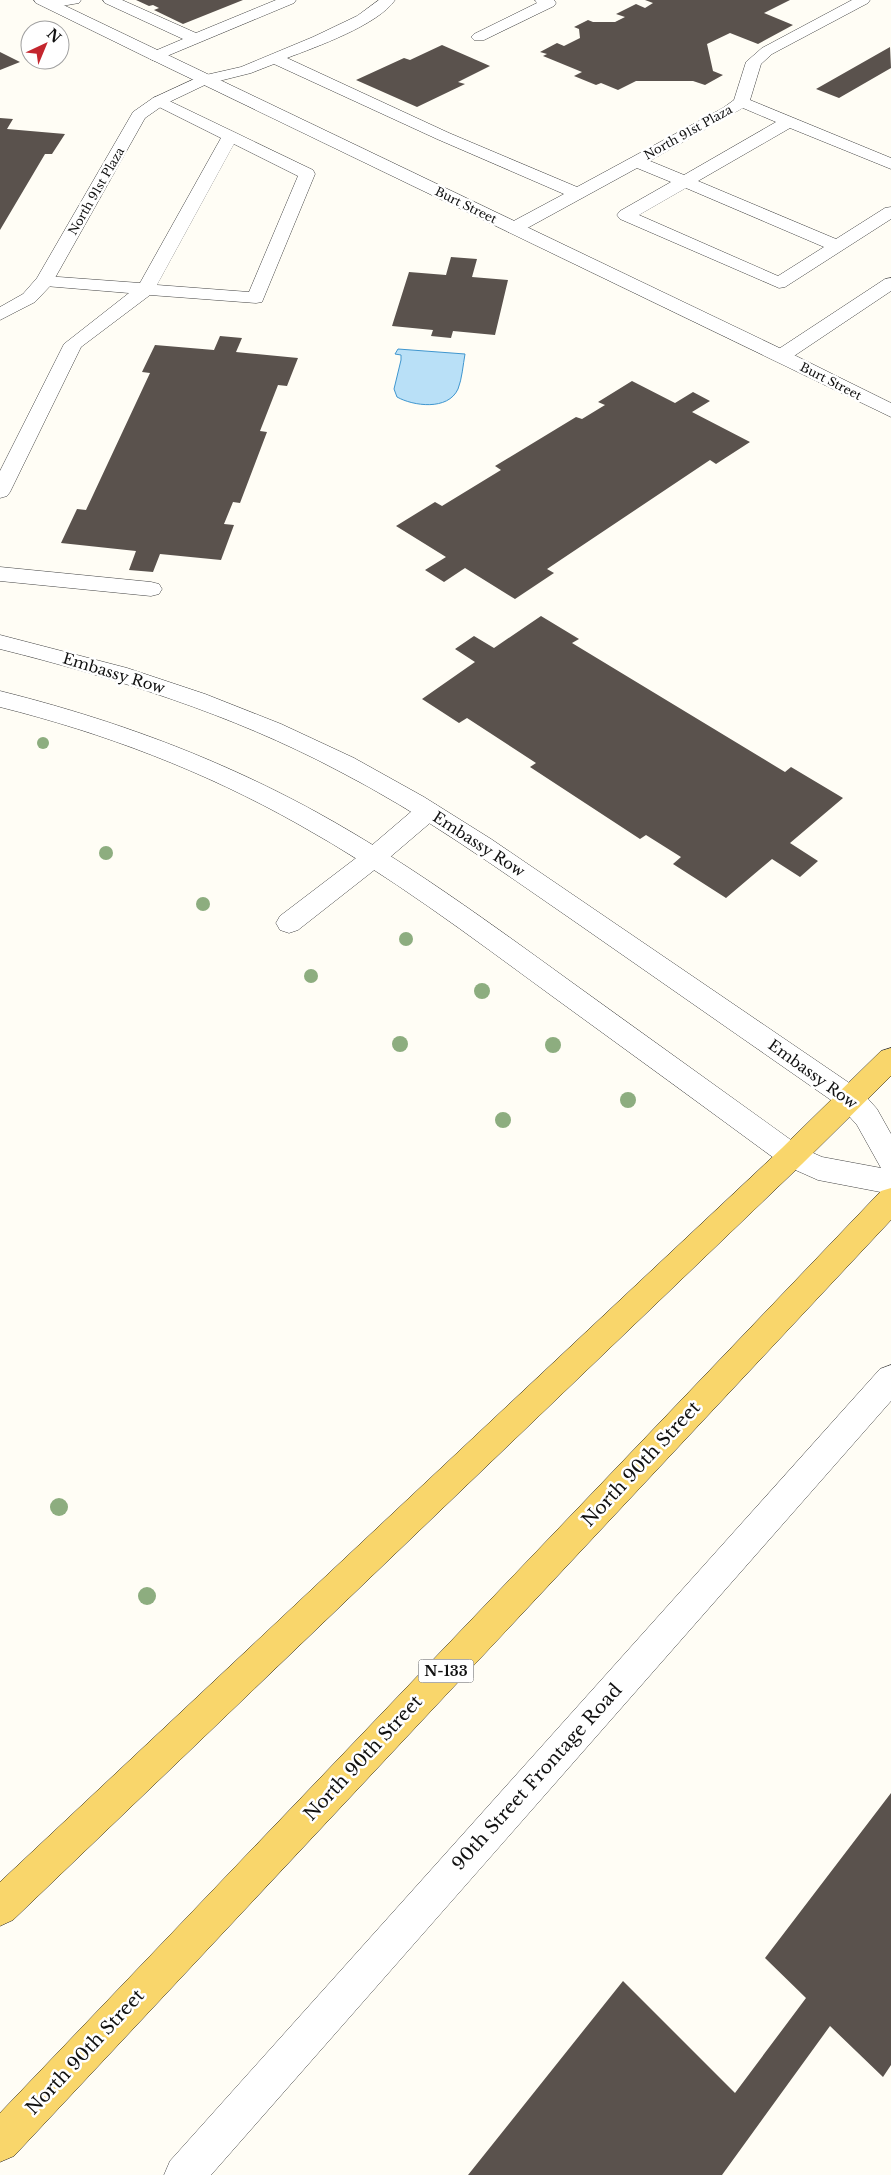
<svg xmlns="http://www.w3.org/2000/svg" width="891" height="2175" font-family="'Libre Baskerville',serif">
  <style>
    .water { fill: #b9e0f7; stroke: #3f96cf }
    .building { fill: #5a524d }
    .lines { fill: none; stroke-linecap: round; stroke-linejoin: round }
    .service-casing { stroke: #444; stroke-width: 1 }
    .minor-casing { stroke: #444; stroke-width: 1 }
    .tertiary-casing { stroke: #444; stroke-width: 1 }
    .primary-casing { stroke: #222; stroke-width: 1 }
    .service { fill: #fff; fill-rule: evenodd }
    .minor { fill: #fff; fill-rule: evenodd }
    .tertiary { fill: #fff; fill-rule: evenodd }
    .primary { fill: #f9d66b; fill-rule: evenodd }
    .tree { fill: #8dad7f }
    .labels { text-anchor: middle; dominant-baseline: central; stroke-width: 5; stroke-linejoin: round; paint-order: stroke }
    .far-street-label { font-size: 12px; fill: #111; stroke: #fff }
    .shield { fill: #fff; stroke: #585858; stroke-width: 1 }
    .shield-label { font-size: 14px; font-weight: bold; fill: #111 }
    .street-label { font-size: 15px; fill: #111; stroke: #fff }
    .near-street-label { font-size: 18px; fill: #111; stroke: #fff }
  </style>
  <rect width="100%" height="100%" fill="#fffdf5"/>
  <!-- water -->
  <path class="water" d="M398,349L465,354C463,365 462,379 458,389C448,411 413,406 397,397L394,389L401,360V355L395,354Z"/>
  <!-- building -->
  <path class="building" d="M136,0H243L183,24L154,10L159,8L153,5L149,6Z
    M645,0H790L764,13L793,25L758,44L730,33L707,44L713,71L723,75L705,85L693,81H636L618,90L601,83L596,85L574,76L582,72L543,56L547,54L540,52L557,43L564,46L580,38L579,29L574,27L588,20L593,22H615L625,17L616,14L636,4L645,8L653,3Z
    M442,45L490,66L458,82L465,84L417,107L356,80L404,58L410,60Z
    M890,47L891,68L839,98L816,89Z
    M0,52L20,62L0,70Z
    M0,118L13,119L7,129L65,134L52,154H45L0,230Z
    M451,257L477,259L472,277L508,280L495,335L453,331L451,338L431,336L433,330L392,326L409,272L446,275Z
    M220,336L242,338L236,352L298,358L287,386L278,385L260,431L267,432L240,503L233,502L224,524L234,525L221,560L160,554L153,572L129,570L136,551L61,543L77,509L86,510L150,373L142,372L155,345L214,350Z
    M632,381L675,403L693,392L710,401L692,412L750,442L716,464L710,460L547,569L554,573L515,599L465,568L444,582L425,570L446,557L396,526L435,502L442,506L501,470L495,466L576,417L582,419L605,405L598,402Z
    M541,616L579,639L572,643L785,772L791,767L843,798L790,843L818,861L800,877L772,859L726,898L673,864L681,857L646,835L640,839L530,767L536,763L467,718L459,723L422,699L475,662L455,649L474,636L494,648Z
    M891,1793V2065L883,2077L830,2026L722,2175H468L623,1981L735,2093L806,1998L765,1958Z"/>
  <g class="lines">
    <defs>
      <path id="service" d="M48,0H81L79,3L50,8L45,7L43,4Z
        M103,0H122L196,33L276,0H296L294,3L155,61L150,59L147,56L150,53L183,39L105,3Z
        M379,0H395C378,25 316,47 287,58L449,133L577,187L723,108L734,100L746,62L762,48L852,0H870L868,3L772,54L761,64L750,100L891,158V169L790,128L698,181L836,239L885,208L891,207V219L785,287L779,288L620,219L617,215L620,211L671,182L637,168L520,232L514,233L508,232L505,228L508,224L564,194L437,139L274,64L251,73L203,85L197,83L195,80L197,77L241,67L313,37L357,16ZM743,108L776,122L684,175L650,161ZM686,188L824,247L778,276L639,215Z
        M535,0H554L556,3L554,6L484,40H474L471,37L474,34L537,3Z
        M159,96L313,170L315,174L262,302L256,303L150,295L81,347L10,492L7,496L0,498V471L64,344L129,293L45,286L39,285L36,281L39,277L45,276L140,283L221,138L153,104L151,101L153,98ZM234,144L298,176L249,292L157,285Z
        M891,278V291L788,360L781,362L774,360L772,356L774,352L885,279Z
        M0,567L151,582L159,584L162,589L159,594L151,596L0,581Z
        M428,802L437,805L440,811L437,817L382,864L298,930L289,933L280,930L276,923L280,916L364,852L419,805Z"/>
      <path id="minor" d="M203,75L209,77L211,80L209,83L165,104L145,118L51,285L35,302L0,320V307L23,294L37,278L133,112L153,98Z
        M0,635L127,668L205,694L281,724L354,758L424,797L491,839L861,1091L877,1109L891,1134V1194L818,1180L782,1164C706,1108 629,1052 552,996C470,936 388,874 298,824C204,771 104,733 0,707V691C96,715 188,747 276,791C381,843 476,913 570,981C647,1037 725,1092 802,1148L822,1157L881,1168L857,1125L841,1107C752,1045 663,983 574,921C497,868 421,813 337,770C231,714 116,678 0,649Z
        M891,1365V1401L211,2175H164L170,2161L880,1369Z"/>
      <path id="tertiary" d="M34,0H53L792,354L891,403V417L142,55L36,3Z"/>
      <path id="primary" d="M891,1048V1076L802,1164L13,1920L0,1926V1882L782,1148L881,1051Z
        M891,1188V1220L14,2156L0,2162V2113L881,1191Z"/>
    </defs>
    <!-- service casing -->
    <use href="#service" class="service-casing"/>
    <!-- minor casing -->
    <use href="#minor" class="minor-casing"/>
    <!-- tertiary casing -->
    <use href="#tertiary" class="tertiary-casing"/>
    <!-- primary casing -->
    <use href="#primary" class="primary-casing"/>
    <!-- service -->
    <use href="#service" class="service"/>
    <!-- minor -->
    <use href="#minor" class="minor"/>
    <!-- tertiary -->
    <use href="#tertiary" class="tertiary"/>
    <!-- primary -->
    <use href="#primary" class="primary"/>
  </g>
  <!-- trees -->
  <g class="tree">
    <circle cx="43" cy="743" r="6"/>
    <circle cx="106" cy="853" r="7"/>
    <circle cx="203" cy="904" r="7"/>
    <circle cx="406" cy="939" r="7"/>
    <circle cx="311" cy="976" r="7"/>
    <circle cx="482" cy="991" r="8"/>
    <circle cx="400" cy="1044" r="8"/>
    <circle cx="553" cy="1045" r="8"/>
    <circle cx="628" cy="1100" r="8"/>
    <circle cx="503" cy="1120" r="8"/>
    <circle cx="59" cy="1507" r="9"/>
    <circle cx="147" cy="1596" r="9"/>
  </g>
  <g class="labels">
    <!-- far-street labels -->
    <g class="far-street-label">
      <text transform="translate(688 132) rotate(-29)">North 91st Plaza</text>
      <text transform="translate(96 191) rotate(-60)">North 91st Plaza</text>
      <text transform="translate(466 205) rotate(26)">Burt Street</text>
      <text transform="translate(831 381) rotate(27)">Burt Street</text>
    </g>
    <!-- shield labels -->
    <rect class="shield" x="418.5" y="1659.5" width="55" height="23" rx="4"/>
    <g class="shield-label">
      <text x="446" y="1671">N-133</text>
    </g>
    <!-- street labels -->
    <g class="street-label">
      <text transform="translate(114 673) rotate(17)">Embassy Row</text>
      <text transform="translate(479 844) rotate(33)">Embassy Row</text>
      <text transform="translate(813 1074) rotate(36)">Embassy Row</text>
    </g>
    <!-- near-street labels -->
    <g class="near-street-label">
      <text transform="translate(641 1464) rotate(-47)">North 90th Street</text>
      <text transform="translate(363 1758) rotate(-47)">North 90th Street</text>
      <text transform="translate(537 1777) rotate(-48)">90th Street Frontage Road</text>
      <text transform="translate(85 2052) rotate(-47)">North 90th Street</text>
    </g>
  </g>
  <!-- north arrow -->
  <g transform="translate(45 45) rotate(44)"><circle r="24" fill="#ffffff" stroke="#a0a0a0"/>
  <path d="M0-4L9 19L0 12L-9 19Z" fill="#c4262e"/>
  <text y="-8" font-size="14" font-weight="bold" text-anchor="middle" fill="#111111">N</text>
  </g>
</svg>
